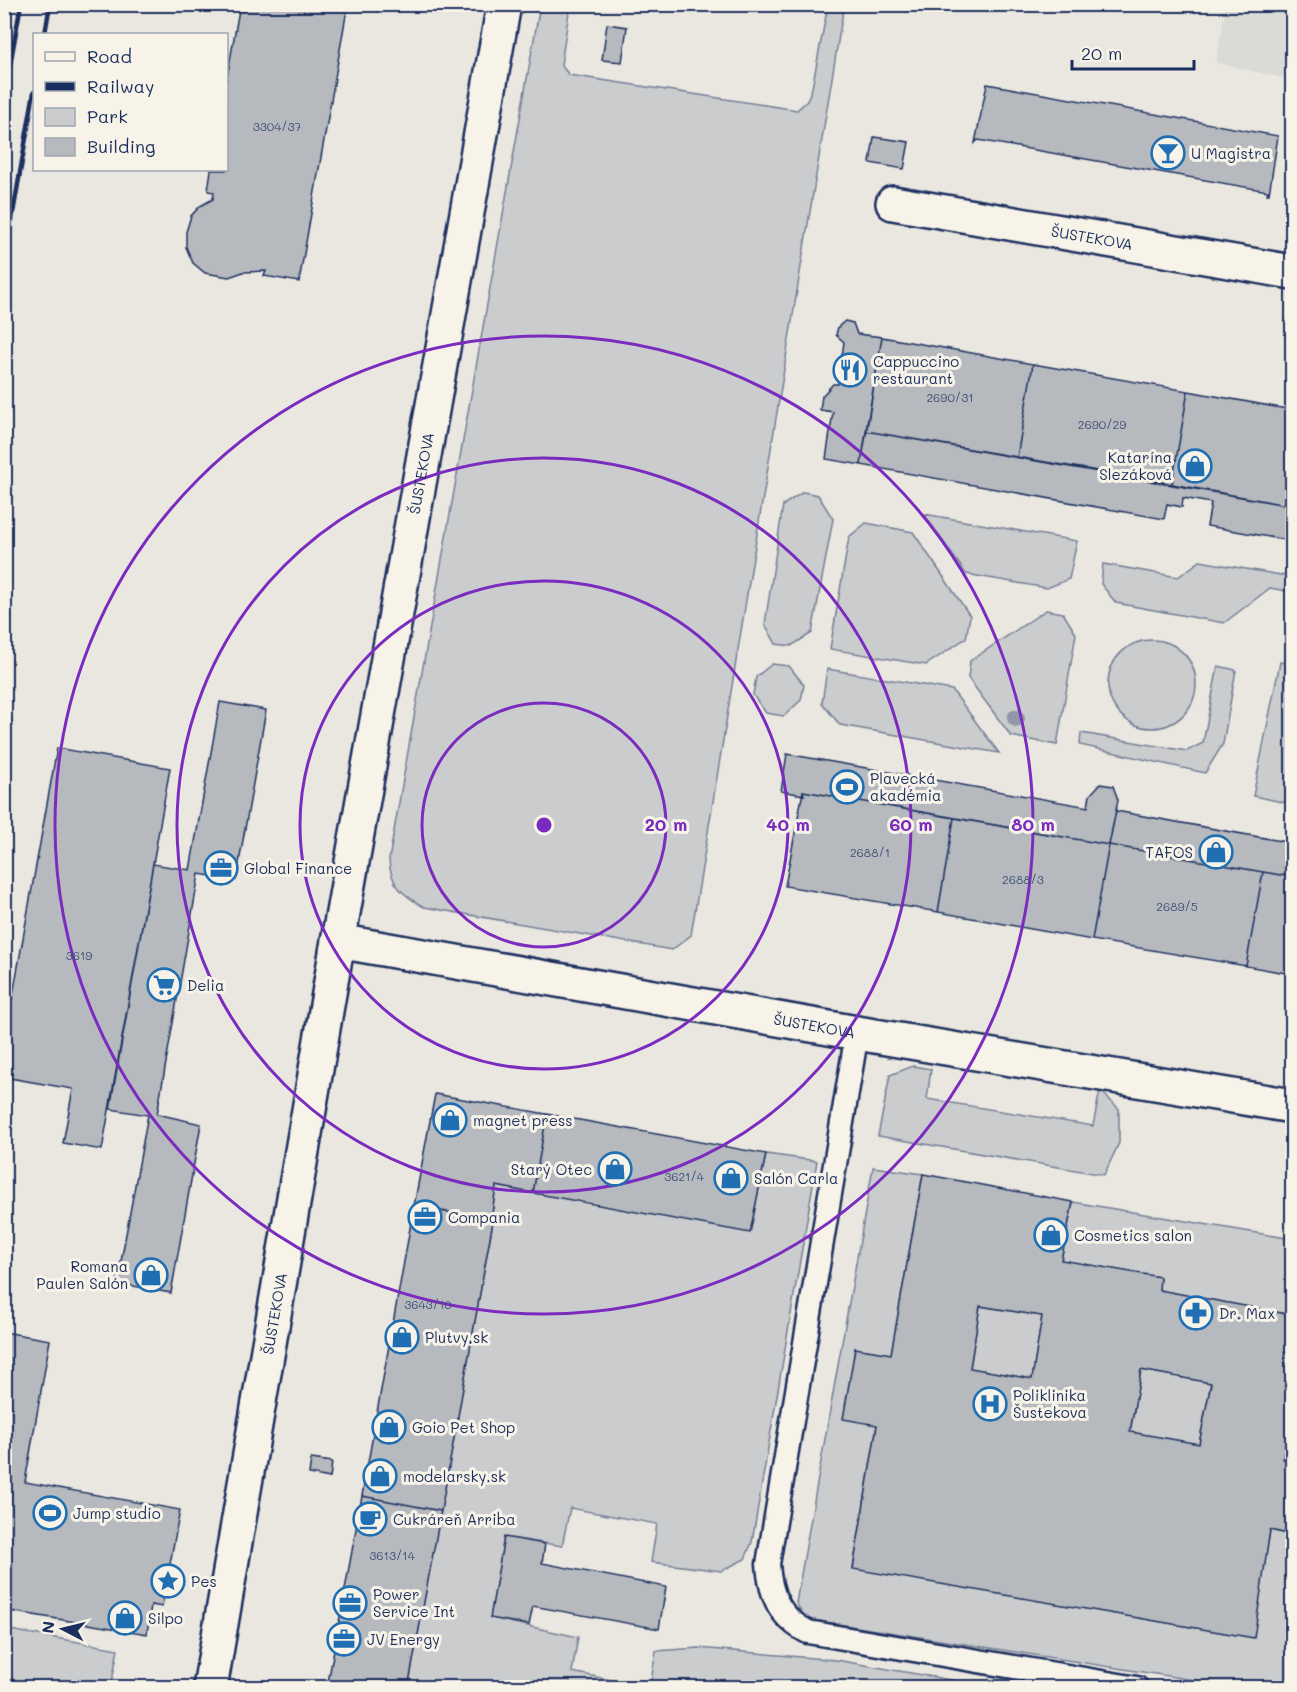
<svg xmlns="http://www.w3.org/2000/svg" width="1297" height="1692" font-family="Mali,sans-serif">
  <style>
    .built { fill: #dadad6 }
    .green { fill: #cbcccd; stroke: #737e96; stroke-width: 1.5 }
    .building { fill: #b6babf; stroke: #1b2f5e; stroke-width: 1.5; fill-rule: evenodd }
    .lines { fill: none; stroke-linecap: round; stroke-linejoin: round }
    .service-casing { stroke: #1b2f5e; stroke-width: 27 }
    .minor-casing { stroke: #1b2f5e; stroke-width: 38 }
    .service { stroke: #f7f3e8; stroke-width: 22 }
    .minor { stroke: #f7f3e8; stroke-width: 33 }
    .rail { stroke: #1b2f5e; stroke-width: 4.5 }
    .tree { fill: #9097a8 }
    .ring { fill: none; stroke: #7b2cbf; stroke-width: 3 }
    .labels { text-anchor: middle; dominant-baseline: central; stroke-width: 6; stroke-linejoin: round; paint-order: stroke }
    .number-label { font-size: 12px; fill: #425276 }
    .poi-label { font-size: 15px; fill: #1b2f5e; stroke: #f7f3e8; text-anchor: start }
    .street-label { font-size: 15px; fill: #1b2f5e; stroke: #f7f3e8 }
    .centre { fill: #7b2cbf; stroke: #f7f3e8; stroke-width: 3 }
    .ring-label { font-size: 18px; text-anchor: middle; font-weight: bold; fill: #7b2cbf; stroke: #f7f3e8; stroke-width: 6; stroke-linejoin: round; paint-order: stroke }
  </style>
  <rect width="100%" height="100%" fill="#eae7e0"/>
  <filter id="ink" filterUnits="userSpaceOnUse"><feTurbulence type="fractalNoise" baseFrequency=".0167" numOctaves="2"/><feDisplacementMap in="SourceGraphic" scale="12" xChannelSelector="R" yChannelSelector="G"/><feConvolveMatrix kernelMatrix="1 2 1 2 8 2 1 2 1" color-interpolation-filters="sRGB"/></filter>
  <g filter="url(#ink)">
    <!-- built -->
    <path class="built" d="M1226,5H1292V80L1216,63Z"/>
    <!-- green -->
    <path class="green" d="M540,5H570L561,65L569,75L797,110L807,101L812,88L828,5H844L691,935L672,950L424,907C403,895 390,885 389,859Z
      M803,492L818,495L833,519L812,633L791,646L776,644L765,624L783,505Z
      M924,514L1077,541L1069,579L1047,588L966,574Z
      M866,523L913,532L970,616L966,638L926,665L830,649L849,537Z
      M1200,561L1292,577V592L1270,588L1224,623L1116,603L1101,584L1103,564L1178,577Z
      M1046,610L1063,613L1076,634L1057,745L1011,736L968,678L970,661Z
      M1108 684a44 44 0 1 1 88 0a44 44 0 1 1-88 0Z
      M1280,662L1292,664V804L1253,796Z
      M772,664L789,666L804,685L801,700L784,716L766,713L753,695L756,677Z
      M1218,666L1236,670L1223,744L1205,773L1080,745L1081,733L1187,751L1203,743Z
      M827,669L952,690L999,753L840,725L822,703Z
      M913,1066L931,1069L927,1099L1093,1126L1100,1090L1119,1109V1143L1104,1175L878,1136L890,1075Z
      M766,1154L817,1161L752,1542L745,1559L721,1571L651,1562L657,1524L570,1508L562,1546L504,1537L491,1618L578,1637L572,1672L646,1687L408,1688L493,1221L491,1220L496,1186L750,1232Z
      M873,1167L923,1174L891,1354L855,1348L877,1425L853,1568L1253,1638L1270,1530L1292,1535V1687H1238L806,1619L796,1603Z
      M1073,1202L1292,1239V1315L1159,1290L1160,1277L1061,1260Z
      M980,1306L1042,1316L1032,1379L970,1368Z
      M1141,1370L1211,1383L1199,1444L1130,1432Z
      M1292,1410V1461L1283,1459Z
      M4,1629L118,1649L111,1687H5Z
      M698,1648L836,1660L991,1687H650L656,1651Z"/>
    <!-- building -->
    <path class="building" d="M240,4H348L299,282L264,276L266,271L243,272L229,277L205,273L193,263L186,247V232L191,216L200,206L213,199L214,192L208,191L211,170H226V83Z
      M607,24L627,27L622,62L602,60Z
      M987,84L1278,136L1269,194H1267L1268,191L978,140L975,143Z
      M874,137L909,142L904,169L870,163Z
      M845,321L853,323L857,334L882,337L861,465L826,459L833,412L820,410L822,396L833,384H838L844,342L836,335L838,327Z
      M882,337L1033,364L1017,457L866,431Z
      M1033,364L1188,391L1172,484L1017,457Z
      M1188,391L1292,410V506L1172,484Z
      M866,431L1292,506V541L1207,526L1211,503L1183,498L1182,507L1167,504L1164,519L861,465Z
      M220,702L266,710L236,880L199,874L157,1114L201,1124L171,1293L117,1283L148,1115L110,1109L153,864L190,870Z
      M57,748L170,768L102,1150L63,1143L73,1089L4,1077V1045Z
      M787,754L1088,807L1090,795L1100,784L1113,786L1118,800L1109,845L803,791L804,795L781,791Z
      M803,791L954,818L938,912L785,886Z
      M1116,811L1292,843V877L1109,845Z
      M954,818L1109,845L1092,940L938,912Z
      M1109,845L1263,872L1246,966L1092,940Z
      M1263,872L1292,877V974L1246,966Z
      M435,1094L547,1114L533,1193L496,1186L491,1220L414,1206Z
      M547,1114L766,1154L750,1233L533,1193Z
      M923,1174L1073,1202L1061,1260L1160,1277L1159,1290L1292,1315V1410L1283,1459L1292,1461V1535L1270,1530L1254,1638L853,1569L877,1425L843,1419L855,1348L891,1354ZM980,1306L1042,1316L1032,1379L970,1368ZM1141,1370L1211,1383L1199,1444L1130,1432Z
      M414,1206L493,1221L441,1511L362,1496Z
      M4,1332L50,1340L25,1482L180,1510L162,1607L151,1605L147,1634L4,1610Z
      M311,1459L332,1462L330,1478L309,1474Z
      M362,1496L441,1511L408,1688H327Z
      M504,1537L545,1544L542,1563L666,1587L659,1629L533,1606L529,1625L490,1618Z"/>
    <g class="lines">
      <defs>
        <path id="service" d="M857,1033L768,1564C770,1594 779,1618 808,1632L1137,1688"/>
        <g id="minor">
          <path id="s1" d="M893,203L1292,272"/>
          <path id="s2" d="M338,941L857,1033L1292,1106"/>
          <path id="s3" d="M210,1688L338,941L504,4"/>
        </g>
      </defs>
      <!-- service casing -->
      <use href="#service" class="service-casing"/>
      <!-- minor casing -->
      <use href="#minor" class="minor-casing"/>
      <!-- service -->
      <use href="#service" class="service"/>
      <!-- minor -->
      <use href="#minor" class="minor"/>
      <!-- rail -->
      <path class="rail" d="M45,34L50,4
        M4,98L21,4
        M4,265L34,92"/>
    </g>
    <!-- trees -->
    <circle class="tree" cx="1016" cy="718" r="9"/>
  </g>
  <!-- distance rings -->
  <g class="ring">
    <circle cx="544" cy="825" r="122"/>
    <circle cx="544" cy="825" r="244"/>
    <circle cx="544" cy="825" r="367"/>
    <circle cx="544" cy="825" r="489"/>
  </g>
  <!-- icons -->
  <defs>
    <symbol id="bar-ring" viewBox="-11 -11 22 22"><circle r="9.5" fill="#f7f3e8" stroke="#1f6fb2" stroke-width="1.5"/><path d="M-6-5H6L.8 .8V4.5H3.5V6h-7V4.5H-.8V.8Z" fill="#1f6fb2"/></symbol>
    <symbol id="restaurant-ring" viewBox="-11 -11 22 22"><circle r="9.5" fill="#f7f3e8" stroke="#1f6fb2" stroke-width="1.5"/><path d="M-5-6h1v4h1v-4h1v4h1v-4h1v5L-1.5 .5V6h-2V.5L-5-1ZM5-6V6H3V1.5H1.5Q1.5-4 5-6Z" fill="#1f6fb2"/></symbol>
    <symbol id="shop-ring" viewBox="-11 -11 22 22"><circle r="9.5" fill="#f7f3e8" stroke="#1f6fb2" stroke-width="1.5"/><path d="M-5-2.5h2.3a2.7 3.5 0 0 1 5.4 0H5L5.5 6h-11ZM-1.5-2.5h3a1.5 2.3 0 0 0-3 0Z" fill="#1f6fb2"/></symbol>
    <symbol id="stadium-ring" viewBox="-11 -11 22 22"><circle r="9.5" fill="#f7f3e8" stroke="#1f6fb2" stroke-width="1.5"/><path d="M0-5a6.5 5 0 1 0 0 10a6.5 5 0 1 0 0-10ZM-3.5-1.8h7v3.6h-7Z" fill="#1f6fb2"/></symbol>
    <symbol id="office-ring" viewBox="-11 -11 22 22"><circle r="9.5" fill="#f7f3e8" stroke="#1f6fb2" stroke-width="1.5"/><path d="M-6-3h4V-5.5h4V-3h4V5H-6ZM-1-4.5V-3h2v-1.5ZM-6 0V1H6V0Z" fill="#1f6fb2"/></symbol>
    <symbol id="supermarket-ring" viewBox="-11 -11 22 22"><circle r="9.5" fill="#f7f3e8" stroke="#1f6fb2" stroke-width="1.5"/><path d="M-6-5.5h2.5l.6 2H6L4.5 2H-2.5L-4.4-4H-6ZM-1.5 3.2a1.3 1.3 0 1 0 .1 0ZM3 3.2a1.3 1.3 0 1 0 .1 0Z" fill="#1f6fb2"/></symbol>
    <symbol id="pharmacy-ring" viewBox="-11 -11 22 22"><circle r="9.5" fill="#f7f3e8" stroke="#1f6fb2" stroke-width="1.5"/><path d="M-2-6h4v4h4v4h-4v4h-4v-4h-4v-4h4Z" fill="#1f6fb2"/></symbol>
    <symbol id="hospital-ring" viewBox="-11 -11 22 22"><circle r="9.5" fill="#f7f3e8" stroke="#1f6fb2" stroke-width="1.5"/><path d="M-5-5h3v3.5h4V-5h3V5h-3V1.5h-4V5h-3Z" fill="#1f6fb2"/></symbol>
    <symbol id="cafe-ring" viewBox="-11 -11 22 22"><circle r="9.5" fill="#f7f3e8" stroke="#1f6fb2" stroke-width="1.5"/><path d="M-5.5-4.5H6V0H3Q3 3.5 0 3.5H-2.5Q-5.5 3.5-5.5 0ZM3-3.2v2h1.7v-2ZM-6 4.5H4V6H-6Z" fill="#1f6fb2"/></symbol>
    <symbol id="sight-ring" viewBox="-11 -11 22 22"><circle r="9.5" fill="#f7f3e8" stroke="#1f6fb2" stroke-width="1.5"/><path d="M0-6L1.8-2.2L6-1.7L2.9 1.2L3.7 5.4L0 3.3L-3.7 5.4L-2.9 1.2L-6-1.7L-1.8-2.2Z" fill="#1f6fb2"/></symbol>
  </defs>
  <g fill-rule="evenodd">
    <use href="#bar-ring" x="1149" y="134" width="38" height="38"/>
    <use href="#restaurant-ring" x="831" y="351" width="38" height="38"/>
    <use href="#shop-ring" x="1176" y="447" width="38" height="38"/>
    <use href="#stadium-ring" x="828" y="768" width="38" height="38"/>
    <use href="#shop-ring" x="1197" y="833" width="38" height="38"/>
    <use href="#office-ring" x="202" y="849" width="38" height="38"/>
    <use href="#supermarket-ring" x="145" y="966" width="38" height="38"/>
    <use href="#shop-ring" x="431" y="1101" width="38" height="38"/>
    <use href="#shop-ring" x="596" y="1150" width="38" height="38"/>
    <use href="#shop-ring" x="712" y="1159" width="38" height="38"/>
    <use href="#office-ring" x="406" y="1198" width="38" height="38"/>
    <use href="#shop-ring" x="1032" y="1216" width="38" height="38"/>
    <use href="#shop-ring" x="132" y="1256" width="38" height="38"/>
    <use href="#pharmacy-ring" x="1177" y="1294" width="38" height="38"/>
    <use href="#shop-ring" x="383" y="1318" width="38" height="38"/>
    <use href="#hospital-ring" x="971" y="1385" width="38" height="38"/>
    <use href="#shop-ring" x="370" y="1408" width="38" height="38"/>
    <use href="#shop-ring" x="361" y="1457" width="38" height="38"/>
    <use href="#stadium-ring" x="31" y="1494" width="38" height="38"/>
    <use href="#cafe-ring" x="351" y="1500" width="38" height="38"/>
    <use href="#sight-ring" x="149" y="1562" width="38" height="38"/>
    <use href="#office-ring" x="331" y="1584" width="38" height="38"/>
    <use href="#shop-ring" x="106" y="1599" width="38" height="38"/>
    <use href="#office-ring" x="325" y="1620" width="38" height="38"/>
  </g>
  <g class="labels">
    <!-- number labels -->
    <g class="number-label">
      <text x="277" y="126">3304/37</text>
      <text x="950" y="397">2690/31</text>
      <text x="1102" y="424">2690/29</text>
      <text x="870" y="852">2688/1</text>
      <text x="1023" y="879">2688/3</text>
      <text x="1177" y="906">2689/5</text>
      <text x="79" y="955">3619</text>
      <text x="684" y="1176">3621/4</text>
      <text x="428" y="1304">3643/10</text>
      <text x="392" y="1555">3613/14</text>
    </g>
    <!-- poi labels -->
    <g class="poi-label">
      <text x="1191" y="153">U Magistra</text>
      <text x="873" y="361">Cappuccino<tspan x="873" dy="17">restaurant</tspan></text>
      <text x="1172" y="457" text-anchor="end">Katarína<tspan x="1172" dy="17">Slezáková</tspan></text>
      <text x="870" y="778">Plavecká<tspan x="870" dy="17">akadémia</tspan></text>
      <text x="1193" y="852" text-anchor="end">TAFOS</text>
      <text x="244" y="868">Global Finance</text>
      <text x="187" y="985">Delia</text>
      <text x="473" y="1120">magnet press</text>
      <text x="592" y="1169" text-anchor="end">Starý Otec</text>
      <text x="754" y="1178">Salón Carla</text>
      <text x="448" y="1217">Compania</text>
      <text x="1074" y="1235">Cosmetics salon</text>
      <text x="128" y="1266" text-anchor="end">Romana<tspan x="128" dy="17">Paulen Salón</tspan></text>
      <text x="1219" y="1313">Dr. Max</text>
      <text x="425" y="1337">Plutvy.sk</text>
      <text x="1013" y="1395">Poliklinika<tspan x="1013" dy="17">Šustekova</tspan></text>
      <text x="412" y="1427">Goio Pet Shop</text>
      <text x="403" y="1476">modelarsky.sk</text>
      <text x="73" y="1513">Jump studio</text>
      <text x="393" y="1519">Cukráreň Arriba</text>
      <text x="191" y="1581">Pes</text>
      <text x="373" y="1594">Power<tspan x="373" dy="17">Service Int</tspan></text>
      <text x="148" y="1618">Silpo</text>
      <text x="367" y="1639">JV Energy</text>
    </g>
    <!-- street labels -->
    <g class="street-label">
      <text stroke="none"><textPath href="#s1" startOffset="202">ŠUSTEKOVA</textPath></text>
      <text stroke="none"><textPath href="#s3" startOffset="1233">ŠUSTEKOVA</textPath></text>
      <text stroke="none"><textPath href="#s2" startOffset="484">ŠUSTEKOVA</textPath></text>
      <text stroke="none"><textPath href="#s3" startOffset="380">ŠUSTEKOVA</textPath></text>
    </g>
  </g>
  <circle cx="544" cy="825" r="9" class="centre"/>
  <g class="ring-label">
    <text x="666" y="831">20 m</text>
    <text x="788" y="831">40 m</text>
    <text x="911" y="831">60 m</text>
    <text x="1033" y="831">80 m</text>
  </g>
  <!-- margin -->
  <rect width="1297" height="1692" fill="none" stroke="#f7f3e8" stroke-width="24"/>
  <rect x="12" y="12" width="1273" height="1668" fill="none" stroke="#1b2f5e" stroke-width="2" filter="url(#ink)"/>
  <!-- legend -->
  <rect x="33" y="33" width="195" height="138" fill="#f7f3e8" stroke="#9fa5b1" stroke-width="1.5"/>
  <rect x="45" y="52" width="30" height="9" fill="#f7f3e8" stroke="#9fa5b1" stroke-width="1.5"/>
  <text x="87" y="63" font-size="18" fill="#1b2f5e">Road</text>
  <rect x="45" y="82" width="30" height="9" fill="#1b2f5e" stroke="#9fa5b1" stroke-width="1.5"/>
  <text x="87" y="93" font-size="18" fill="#1b2f5e">Railway</text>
  <rect x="45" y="108" width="30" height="18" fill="#cbcccd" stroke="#9fa5b1" stroke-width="1.5"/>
  <text x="87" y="123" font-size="18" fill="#1b2f5e">Park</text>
  <rect x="45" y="138" width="30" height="18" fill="#b6babf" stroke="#9fa5b1" stroke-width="1.5"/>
  <text x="87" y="153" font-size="18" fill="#1b2f5e">Building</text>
  <!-- north arrow -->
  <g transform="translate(63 1629) rotate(277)" stroke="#f7f3e8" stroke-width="4.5" paint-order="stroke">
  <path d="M0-4.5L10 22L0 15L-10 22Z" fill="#1b2f5e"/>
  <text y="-9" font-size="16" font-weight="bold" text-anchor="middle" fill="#1b2f5e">N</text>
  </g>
  <!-- scale -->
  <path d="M1072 60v9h122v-9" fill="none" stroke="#1b2f5e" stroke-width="3"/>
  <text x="1081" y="60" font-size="18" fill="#1b2f5e" stroke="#f7f3e8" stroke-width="4.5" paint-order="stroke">20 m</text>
</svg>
